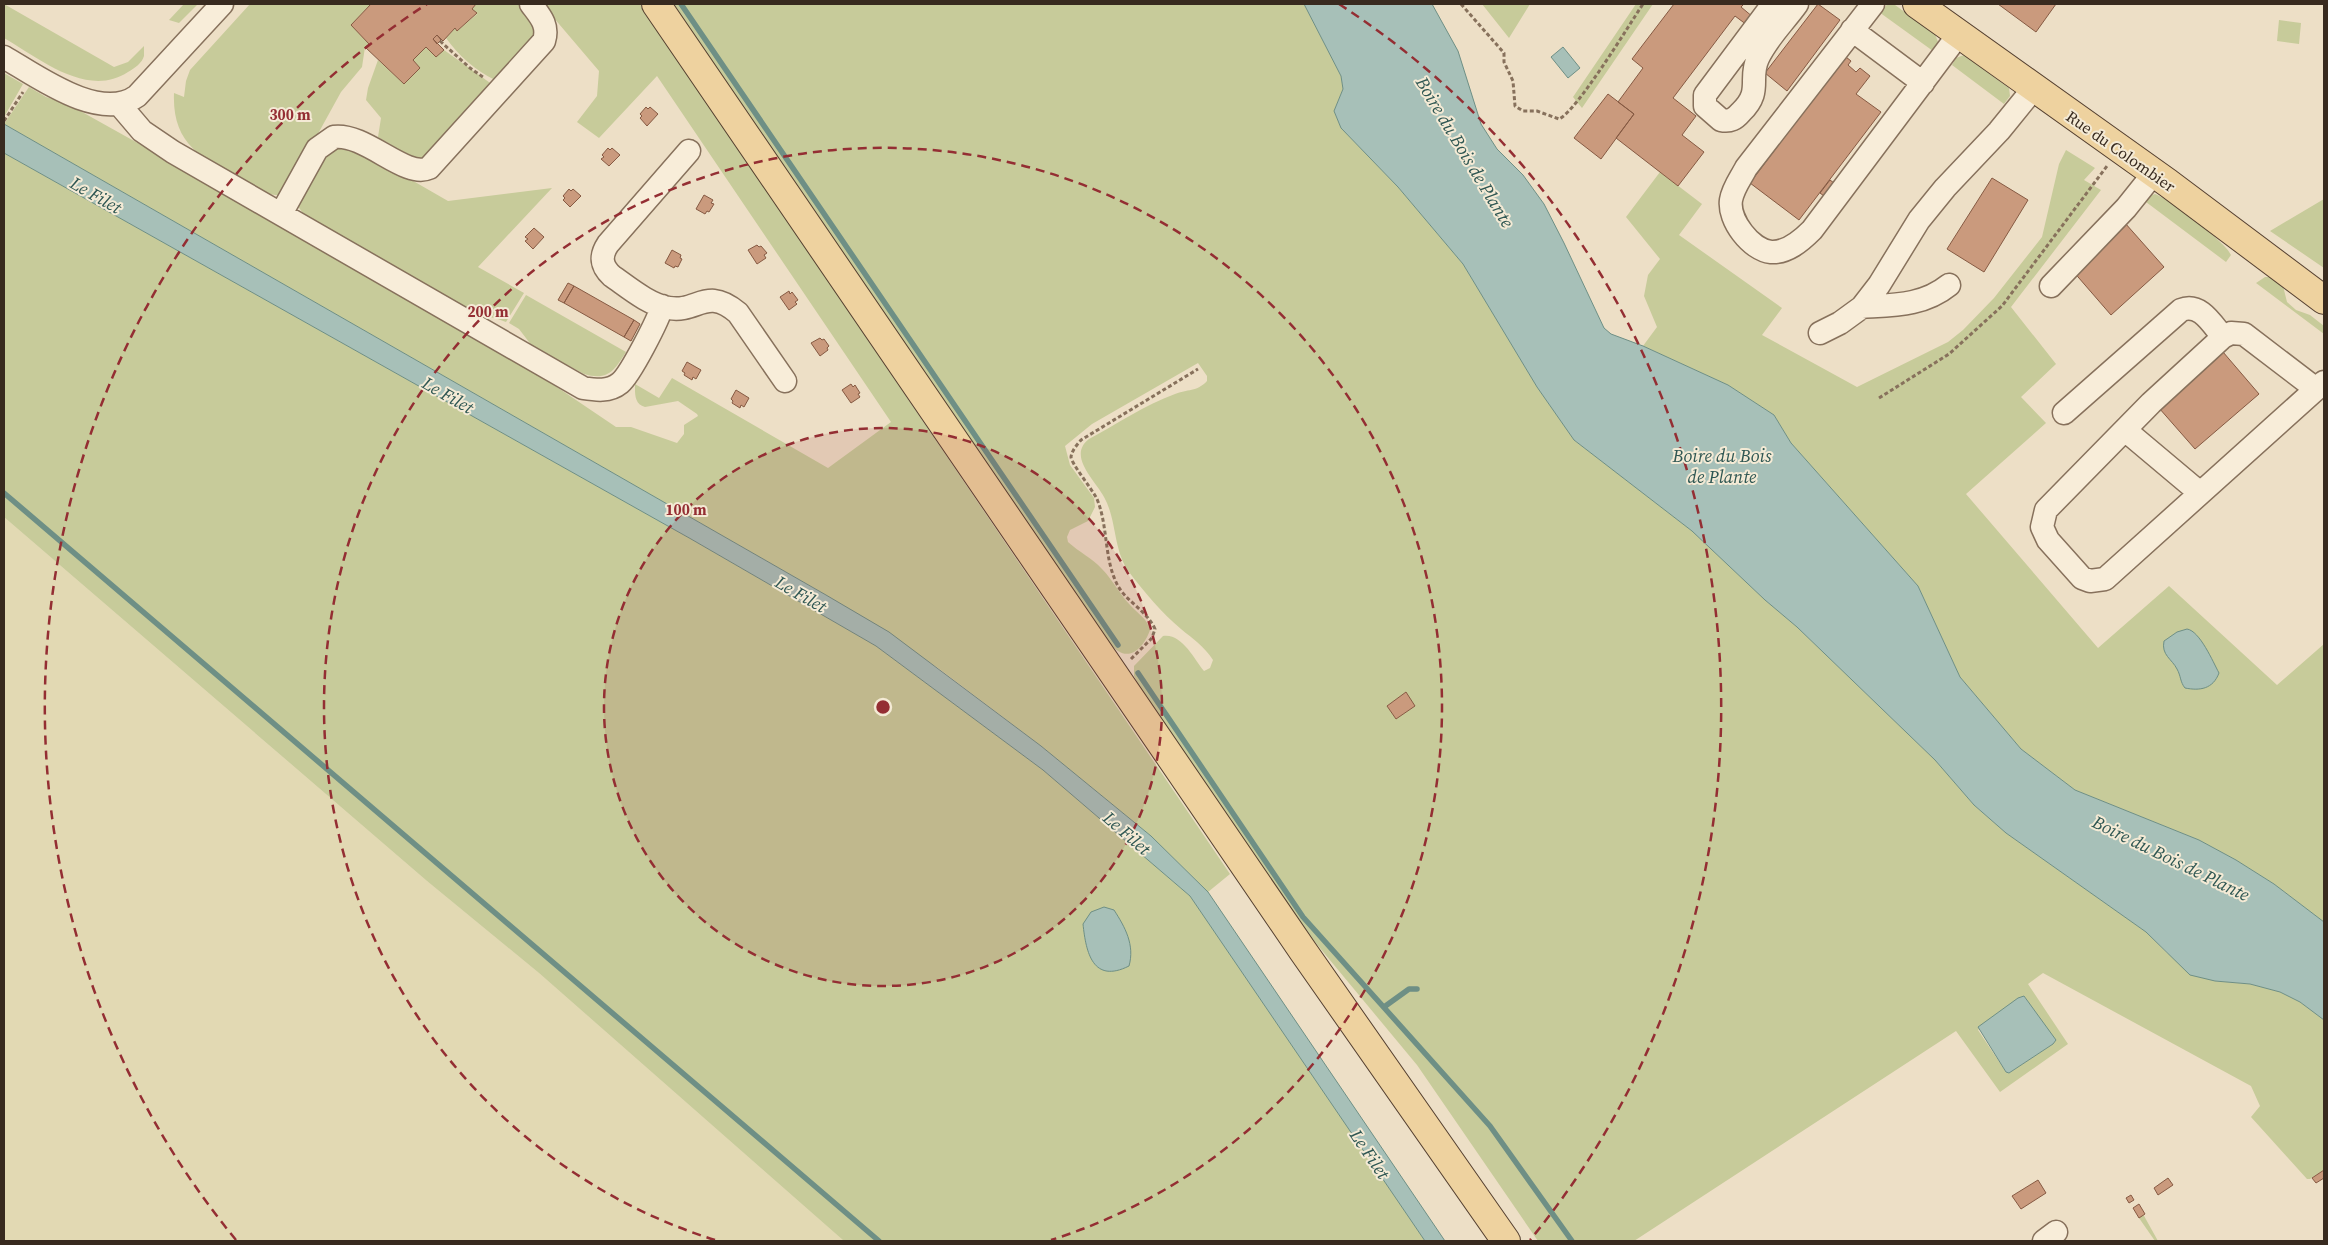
<svg xmlns="http://www.w3.org/2000/svg" width="2328" height="1245" font-family="'Source Serif 4',serif">
  <style>
    .farmland { fill: #e2d9b3 }
    .green { fill: #c7cb9a; fill-rule: evenodd }
    .water { fill: #a7c0b8; stroke: #6e8f85 }
    .lines { fill: none; stroke-linecap: round; stroke-linejoin: round }
    .stream { stroke: #6e8f85; stroke-width: 5.5 }
    .building { fill: #ca9a7d; stroke: #865a43 }
    .minor-casing { stroke: #87715c; stroke-width: 25 }
    .major-casing { stroke: #554030; stroke-width: 30 }
    .path { stroke: #87715c; stroke-width: 3; stroke-dasharray: 4 2.5; stroke-linecap: butt }
    .minor { stroke: #f8edd9; stroke-width: 22 }
    .major { stroke: #eed29f; stroke-width: 28 }
    .ring { fill: none; stroke: #942e33; stroke-width: 2.5; stroke-dasharray: 9 6 }
    .labels { text-anchor: middle; dominant-baseline: central; stroke-width: 4; stroke-linejoin: round; paint-order: stroke }
    .street-label { font-size: 16px; fill: #382a1f; stroke: #f4ead5 }
    .water-label { font-size: 18px; font-style: italic; fill: #2f5753; stroke: #f4ead5 }
    .centre { fill: #942e33; stroke: #f4ead5; stroke-width: 2.5 }
    .ring-label { font-size: 15px; text-anchor: middle; font-weight: bold; fill: #942e33; stroke: #f4ead5; stroke-width: 4; stroke-linejoin: round; paint-order: stroke }
  </style>
  <rect width="100%" height="100%" fill="#eddfc6"/>
  <!-- farmland -->
  <path class="farmland" d="M4,517L427,881L539,973L844,1241H4Z"/>
  <!-- green -->
  <path class="green" d="M4,4L114,67L128,62L144,46V56C142,63 135,68 128,72C87,99 39,58 4,38Z
    M184,4H198L179,23L169,20Z
    M250,4H371L351,25L369,44L365,47L362,67L341,92L287,190L281,195C265,196 252,186 239,179C200,157 172,143 174,93L184,97L186,81L190,70Z
    M476,4H524L543,30L495,80C476,71 458,55 446,38L455,28L457,31L477,14L472,9Z
    M542,4H640L1230,874L1208,892L1151,836L1041,746L938,668L826,595L4,124L29,87L46,97L66,103L220,189L539,375L616,427H631L677,443L684,434V425L698,416L697,414L678,401L645,407C634,404 635,394 635,384L659,398L672,378L828,468L891,422L657,76L599,138L577,122L597,96L599,71Z
    M673,4H1304L1341,76L1343,89L1334,111L1341,128L1398,187L1463,264L1537,387L1574,440L1692,531L1765,600L1797,627L1935,760L1974,805L2006,833L2146,932L2167,953L2215,981L2250,984L2280,992L2300,1002L2324,1020V1170L2310,1179H2307L2251,1117L2260,1106L2251,1086L2043,973L2028,984L2068,1044L2000,1092L1956,1031L1634,1241H1538L1417,1065L1295,918L1138,684L1134,676V666L1163,636C1182,633 1194,659 1204,671L1210,668L1213,660C1204,646 1193,639 1181,629C1162,613 1144,592 1129,572C1113,550 1117,520 1104,497C1095,480 1067,456 1089,439C1117,424 1145,405 1175,394C1187,389 1197,392 1207,381V376L1198,363L1092,424L1065,446L1070,465L1094,498L1095,507L1088,521L1070,530L1067,537L1068,542C1079,552 1092,558 1102,569C1113,580 1120,595 1131,606C1139,615 1147,618 1150,630C1146,642 1134,661 1118,651C1113,648 1108,641 1104,637ZM1406,692L1415,706L1396,719L1387,706ZM2024,996L2055,1040L2053,1044L2009,1073L2006,1072L1978,1030Z
    M1482,4H1530L1509,38Z
    M1636,4H1653L1582,108L1573,97Z
    M1888,4L1895,5L1935,34L1938,42L1933,51L1879,12Z
    M2279,20L2301,23L2299,44L2277,41Z
    M426,47L436,56L444,50L493,85L420,162L378,137L381,118L366,100L368,88L378,60L404,84L420,68L413,60Z
    M1964,55L2009,88L2010,96L2004,104L1952,65L1956,58Z
    M4,73L23,84L4,117Z
    M334,144H349L448,201L552,188L478,267L524,293L506,322L495,318L480,316L305,216L297,205L310,171Z
    M2066,150L2095,168L2084,180L2101,190L2011,307L2056,364L2021,397L2046,423L1966,494L2098,648L2169,586L2277,685L2324,644V922L2274,884L2236,860L2199,840L2075,790L2021,749L1960,677L1918,586L1791,443L1774,415L1728,385L1643,346L1657,327L1644,296L1648,275L1660,259L1626,217L1660,172L1702,204L1679,235L1782,308L1762,335L1857,387L1948,342L1963,330L1994,298L2042,237L2059,164Z
    M4,153L691,539L876,646L1043,770L1190,896L1425,1241H844L539,973L427,881L4,517Z
    M2155,194C2168,198 2227,243 2231,255L2226,262L2142,199Z
    M2324,199V268L2270,231Z
    M2265,277H2270L2283,286L2287,302L2296,310L2310,315L2324,326V334L2256,283Z
    M526,295L626,352C614,371 608,381 584,374L532,346L519,329L509,323Z
    M2143,1214L2158,1241H2155L2139,1218Z"/>
  <!-- water -->
  <path class="water" d="M1304,4H1432L1458,51L1481,124L1497,149L1523,175L1544,204L1564,243L1604,328L1611,334L1643,346L1728,385L1774,415L1791,443L1918,586L1960,677L2021,749L2075,790L2199,840L2236,860L2274,884L2324,922V1020L2300,1002L2280,992L2250,984L2215,981L2190,975L2146,932L2006,833L1974,805L1935,760L1797,627L1765,600L1692,531L1574,440L1537,387L1463,264L1398,187L1341,128L1334,111L1343,89L1341,76Z
    M1563,47L1580,68L1568,78L1551,57Z
    M4,124L826,595L889,632L1041,746L1151,836L1208,892L1445,1241H1425L1190,896L1043,770L876,646L691,539L4,153Z
    M2187,629C2200,631 2213,662 2219,673C2213,689 2200,691 2185,688C2180,682 2181,676 2177,669C2172,659 2161,655 2164,641L2177,632Z
    M1104,907L1114,910C1125,927 1135,945 1129,966C1093,984 1086,953 1083,924L1091,912Z
    M2024,996L2056,1040L2053,1044L2009,1073L2006,1072L1978,1027L2018,998Z"/>
  <g class="lines">
    <!-- stream -->
    <path class="stream" d="M681,4L1118,645
      M4,493L879,1241
      M1138,673L1303,917L1490,1126L1572,1241
      M1384,1007L1409,989H1417"/>
  </g>
  <!-- building -->
  <path class="building" d="M371,4H476L472,9L477,13L457,31L455,28L443,41L437,35L433,39L444,50L436,57L426,47L413,60L420,68L404,84L365,47L369,44L351,25Z
    M1674,4H1744L1741,7L1753,17L1747,25L1735,16L1673,98L1696,116L1682,135L1704,152L1678,186L1616,138L1634,114L1618,102L1643,68L1632,59Z
    M1818,4L1840,20L1787,91L1765,73Z
    M1998,4H2056L2036,32Z
    M437,35L441,40L437,44L433,39Z
    M1841,53L1851,61L1848,65L1856,72L1860,68L1870,76L1856,94L1881,112L1799,220L1750,183L1830,76Z
    M1608,94L1634,114L1601,159L1574,138Z
    M646,107L648,109L650,107L658,114L647,126L640,118L642,116L640,114Z
    M608,148L610,150L612,148L620,155L609,166L601,159L604,157L602,155Z
    M1992,178L2028,200L1984,272L1947,249Z
    M1830,180L1838,186L1828,199L1820,193Z
    M569,189L571,191L573,189L581,196L570,207L563,200L565,198L563,196Z
    M704,195L713,200L711,203L714,204L709,212L707,211L705,214L696,209Z
    M2125,223L2164,267L2111,315L2072,270Z
    M534,228L544,237L533,249L525,241L528,239L525,237Z
    M757,245L759,247L761,246L767,253L764,255L766,258L757,264L748,250Z
    M672,250L681,255L680,258L682,259L678,267L675,266L674,268L665,263Z
    M568,283L574,286L564,303L558,300Z
    M574,286L634,320L624,337L564,303Z
    M789,291L790,294L792,292L798,300L795,302L797,304L789,310L780,297Z
    M634,320L640,324L631,341L624,337Z
    M820,338L822,340L824,339L829,346L827,348L828,350L820,356L811,343Z
    M2223,352L2259,394L2195,449L2159,408Z
    M687,362L701,370L696,379L693,377L692,380L684,375L685,373L682,371Z
    M851,384L853,387L855,385L860,393L858,394L860,397L851,403L842,390Z
    M736,390L749,398L744,407L741,405L740,408L732,403L733,401L731,399Z
    M1406,692L1415,706L1396,719L1387,706Z
    M2324,1170V1178L2316,1183L2312,1178Z
    M2168,1178L2173,1185L2158,1195L2154,1188Z
    M2038,1180L2046,1193L2021,1209L2012,1196Z
    M2131,1195L2134,1200L2129,1203L2126,1198Z
    M2139,1204L2145,1214L2139,1218L2133,1208Z"/>
  <g class="lines">
    <defs>
      <path id="minor" d="M1773,4L1705,95V106L1721,120C1730,122 1735,119 1741,112C1763,91 1748,79 1758,58C1767,38 1785,21 1797,4
        M1873,4L1746,168C1741,178 1733,188 1731,200C1728,220 1751,250 1771,252C1787,253 1801,241 1812,230L1959,34
        M1852,30L1923,83
        M4,57C37,76 100,123 137,96L222,4
        M119,104L142,131L173,152L583,388C596,390 609,392 620,383C630,375 659,319 662,306
        M689,151L608,244C600,256 601,266 612,276C628,287 649,305 669,308C698,313 706,286 738,313L785,381
        M281,214L317,149L334,137C366,133 405,179 429,168L544,41C549,25 540,16 531,4
        M2051,286L2126,208L2154,173
        M1862,307C1893,305 1923,306 1949,285
        M1820,333L1840,323L1862,307L1879,285L1919,220L1945,188L1999,131L2034,88
        M2316,389L2244,334L2231,333L2223,337L2151,403L2046,510L2042,527L2048,540L2082,578L2090,581L2105,579L2324,382
        M2064,413L2181,310C2200,302 2212,324 2223,337
        M2125,430L2200,493
        M2044,1241L2056,1232"/>
      <path id="major" d="M656,4L1303,951L1506,1241
        M1917,4L2168,183L2324,300"/>
    </defs>
    <!-- minor casing -->
    <use href="#minor" class="minor-casing"/>
    <!-- major casing -->
    <use href="#major" class="major-casing"/>
    <!-- path -->
    <path class="path" d="M1461,4L1504,53V62L1513,81L1515,106L1523,111H1537L1559,119C1577,111 1629,25 1643,4
      M440,41L470,68L483,77
      M4,121L23,92
      M1879,398L1949,354L2002,306L2107,166
      M1131,659L1152,638L1155,629C1146,609 1124,601 1116,582C1104,556 1108,526 1097,499C1092,489 1071,463 1071,457C1072,450 1077,445 1081,440L1198,369"/>
    <!-- minor -->
    <use href="#minor" class="minor"/>
    <!-- major -->
    <use href="#major" class="major"/>
  </g>
  <!-- distance rings -->
  <circle cx="883" cy="707" r="279" fill="#942e33" fill-opacity=".12"/>
  <g class="ring">
    <circle cx="883" cy="707" r="279"/>
    <path d="M715 1240A559 559 0 1 1 1051 1240"/>
    <path d="M236 1240A838 838 0 0 1 427 4M1339 4A838 838 0 0 1 1530 1240"/>
  </g>
  <g class="labels">
    <!-- street labels -->
    <g class="street-label">
      <text transform="translate(2121 151) rotate(35)">Rue du Colombier</text>
    </g>
    <!-- water labels -->
    <g class="water-label">
      <text transform="translate(1465 152) rotate(59)">Boire du Bois de Plante</text>
      <text transform="translate(96 195) rotate(30)">Le Filet</text>
      <text transform="translate(448 395) rotate(30)">Le Filet</text>
      <text x="1722" y="455">Boire du Bois<tspan x="1722" dy="21">de Plante</tspan></text>
      <text transform="translate(801 594) rotate(30)">Le Filet</text>
      <text transform="translate(1127 833) rotate(41)">Le Filet</text>
      <text transform="translate(2171 858) rotate(26)">Boire du Bois de Plante</text>
      <text transform="translate(1370 1154) rotate(56)">Le Filet</text>
    </g>
  </g>
  <circle cx="883" cy="707" r="8" class="centre"/>
  <g class="ring-label">
    <text x="290" y="120">300 m</text>
    <text x="488" y="317">200 m</text>
    <text x="686" y="515">100 m</text>
  </g>
  <!-- border -->
  <rect width="2328" height="1245" fill="none" stroke="#382a1f" stroke-width="10"/>
</svg>
